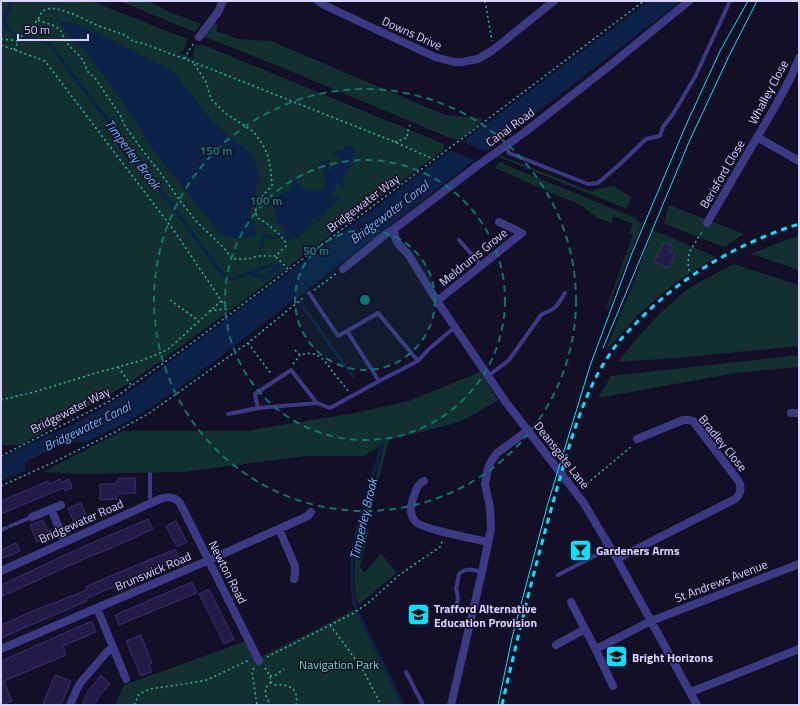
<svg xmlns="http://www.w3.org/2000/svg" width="800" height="706" font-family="'Titillium Web',sans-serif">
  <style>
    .green { fill: #12302f }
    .water { fill: #0c2248 }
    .pier { fill: #130f26 }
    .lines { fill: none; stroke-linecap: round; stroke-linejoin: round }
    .stream { stroke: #0c2248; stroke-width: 3 }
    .building { fill: #241b47; stroke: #3b2d73 }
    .path { stroke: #2fb8b0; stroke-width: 1.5; stroke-dasharray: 2 3; stroke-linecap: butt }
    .lane { stroke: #3d3a85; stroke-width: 4 }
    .street { stroke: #3d3a85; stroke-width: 8 }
    .tram { stroke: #00e5ff; stroke-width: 1 }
    .rail { stroke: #00e5ff; stroke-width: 3; stroke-dasharray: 6 5; stroke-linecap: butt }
    .ring { fill: none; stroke: #0f766e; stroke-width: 2; stroke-dasharray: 7 5 }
    .labels { text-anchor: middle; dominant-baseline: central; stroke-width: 3; stroke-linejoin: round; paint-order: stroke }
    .street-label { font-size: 12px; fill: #d9d4ff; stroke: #130f26 }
    .poi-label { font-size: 12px; font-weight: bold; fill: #d9d4ff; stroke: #130f26; text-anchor: start }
    .park-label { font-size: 12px; fill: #5fe0c0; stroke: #130f26 }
    .water-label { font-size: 13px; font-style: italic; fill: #62b6ff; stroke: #130f26 }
    .centre { fill: #0f766e; stroke: #130f26; stroke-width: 2 }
    .ring-label { font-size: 12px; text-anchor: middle; font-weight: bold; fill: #0f766e; stroke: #130f26; stroke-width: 3; stroke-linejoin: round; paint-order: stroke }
  </style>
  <rect width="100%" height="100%" fill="#130f26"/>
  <!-- green -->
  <path class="green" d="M1,1H91L187,39L184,50L180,53L194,59L193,54L195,46L201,44L444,144L443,150L227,313L131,382L20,445H1Z
    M119,1H148L170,12L201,24L195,32Z
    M213,22L218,25L216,31L239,39L271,41L445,115L482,118L479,125L458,140L450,138L283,68L202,36Z
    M499,155L593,192L595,189L614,186L631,197L627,209L499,157Z
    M499,162L636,218L637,220L642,223L607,310L606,308L633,235L629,233L633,224L614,216L611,223L598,218L580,205L495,168Z
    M669,205L744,234L725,247L664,224Z
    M653,230L716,257L676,282L641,312L606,350L634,282Z
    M799,236V270L751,254L786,240Z
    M733,264L799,285V346L677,358L618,362C639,335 662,308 690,288C704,279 719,272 733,264Z
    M799,355V367L736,373L598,398L611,376Z
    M480,372L498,400L468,418L449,425L392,439L389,441L366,525L369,530L360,567L364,573L381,554L397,573L358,605C343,557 375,493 384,444L364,456H306L184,472L78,474L43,472L122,431H245L355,413L409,401Z
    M357,608L404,705H115L124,685L246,641L256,659L327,624Z"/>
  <!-- water -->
  <path class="water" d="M649,1H681L186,383L153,406L124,424L86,442H77L66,443L29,460L25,465V471L1,481V457L72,425L111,403L142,383Z
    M57,20L82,26L173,71L211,120L253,156L260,177L253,198L250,217L257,230L255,236L239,239L218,232L152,148L131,114L87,52L73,40Z
    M344,145H346L347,147L350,145L355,151L353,161L342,180L345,184L343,188L339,185L336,184L334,192L330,194L334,197H340L334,205L329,207C326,215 322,215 318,222L316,218H313L310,225L297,238L290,239L285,234L283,225H277V219L273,208L276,201L283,191L289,192L292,187L290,179L295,178V181L300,187L317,192L326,187L323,168L319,160L323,162L329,161L327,171L331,169L341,160L333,153V148L335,152L338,149L344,150Z"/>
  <!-- pier -->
  <path class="pier" d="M461,141L487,152L477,161L449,150Z"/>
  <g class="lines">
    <!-- stream -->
    <path class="stream" d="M12,1L4,19L6,26L17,37L35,38L51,45L67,68L137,158L222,274C227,278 229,279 236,278L271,265L280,274
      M261,247L264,235L273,238L280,235L290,239
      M249,274L267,278L275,269L281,264L285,268
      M300,302L353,377
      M382,444L357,530L352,562V585L354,604L403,705"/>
  </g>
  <!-- building -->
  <path class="building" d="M664,242L671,245L669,251L675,254L669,268L655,262Z
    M118,478H135L136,493L117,494V499L100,500V484H116V481H118Z
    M60,479L62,482L69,479L72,488L65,491L63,488L1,514V501L48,481L49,484Z
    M81,503L88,519L75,525L68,508Z
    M148,519L153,529L114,547L84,559L3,596L1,591V585L80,548Z
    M43,520L50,536L37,542L30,525Z
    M176,521L187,542L177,547L166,526Z
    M16,543L20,551L1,559V550Z
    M175,549L180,560L171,565L170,563L124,584L108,589L86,599L87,601L1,638V625L49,604V605L87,590L86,587L101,580Z
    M192,582L197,593L119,625L115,615Z
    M209,589L234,639L224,644L199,594Z
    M92,621L96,632L63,646L66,655L4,681L12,701L3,705H1V661Z
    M141,635L152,663L149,664L152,672L141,676L126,641Z
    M55,675L71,681L61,705H47L43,703Z
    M101,675L110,684L98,698L95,705H82L88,691Z"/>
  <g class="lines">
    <!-- path -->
    <path class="path" d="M485,1L492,41
      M38,20L43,22L55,26L61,31L65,41L83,60L88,72L95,78L120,115L125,126L140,147L162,175L181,202L196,221L224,248L232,259H248L258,256H276L286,246C286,241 283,239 280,235C276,231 271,227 266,223C264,221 260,220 258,218C250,207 265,193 272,186L271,172L268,156L263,145L254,132L225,113L211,99L206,82L193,62
      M1,39L19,41
      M1,45L45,61L175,232L227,309L216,310L209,311
      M14,50L20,38L38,20L42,11L51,8L61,10L73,14L101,27L125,35L134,42H139L193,62L395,142L435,160
      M185,59L188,52L194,43
      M395,142L408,137L407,133L410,125
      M276,257L289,270
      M689,271L688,263L689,253L703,230
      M314,290L337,273
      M170,300L199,321
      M248,343L272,375
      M295,350L300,355C317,350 323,358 332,371C337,377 343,384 348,391
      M293,364L300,355
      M118,367L132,386
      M1,400L34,392L96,373L143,360L167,350L183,336L221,301
      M1,456L110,401L193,342L644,1
      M1,486L52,463L115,432L148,414L248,343L304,297
      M583,487L632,446
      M330,625L362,668L381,705
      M267,657L352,614L367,604L398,576L441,546L442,541
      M254,668L252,672L257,705
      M265,668L270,676L271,682L274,685C289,684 299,687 296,705
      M270,676L276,675L284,669
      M271,682C269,684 267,686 266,688C264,694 268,701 271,705
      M134,705L139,694L150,689L190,683L207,680L249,660"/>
    <!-- lane -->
    <path class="lane" d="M506,145L509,153L588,184L598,183L619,165L646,139L660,136L663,127L673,114L695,77L730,1
      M459,240L481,265
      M309,293L338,336L347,331
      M418,361L379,381L347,331L378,313L418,361L430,348L455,327
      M488,376L509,360L541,315C545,312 549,312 553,309C558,306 562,298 565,293
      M258,408L317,403
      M228,414L258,408L255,394L291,370L317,403L330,408L379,381
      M150,474V498L152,503
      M10,526L32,517
      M1,530L6,528
      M558,575L610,548
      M456,610L458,597L456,589L459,574C465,567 473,570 482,572
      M406,672L423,705"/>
    <!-- street -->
    <path class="street" d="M318,1L324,5L435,57L454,62H462L478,59L493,50L554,1
      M199,37L218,12L223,1
      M757,137L799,161
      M707,223L776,105L791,77L799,58
      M394,229L395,237L397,242L401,247L408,254L437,301L505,401L583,502L617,559L697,705
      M343,269L386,234L394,229L477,166L525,132L608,67L689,1
      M437,301L522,233L499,222
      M791,413H799
      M424,481C416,485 415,493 412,502C410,509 410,516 416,522C422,529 476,539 488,542
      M51,509L65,542
      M32,517L61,505
      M279,529L295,566V574L294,579
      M617,559L735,499C742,493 742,486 737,479L693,421L688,420H683L637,439
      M1,571L160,499C168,496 174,496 180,503L259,661
      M571,602L596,650
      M97,608L126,679
      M556,645L585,629
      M1,649L209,560L308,516L311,512
      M613,686L596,650L600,647L651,621L799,564
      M691,692L799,649
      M70,705L77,689L81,682L107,652L113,647
      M451,705L482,572L491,529L490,508L485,484L488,468L490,463L497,453L527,431"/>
    <!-- tram -->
    <path class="tram" d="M603,348L689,142L729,56L757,1
      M498,705L512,638L548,503L590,366L632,253L686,125L720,51L748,1"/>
    <!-- rail -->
    <path class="rail" d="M502,705C519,631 537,558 558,485C571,440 584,390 612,351C619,340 629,331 638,321C682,276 738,243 799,224"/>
  </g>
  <!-- distance rings -->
  <circle cx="365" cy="300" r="70" fill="#0f766e" fill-opacity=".12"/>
  <g class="ring">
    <circle cx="365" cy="300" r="70"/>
    <circle cx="365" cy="300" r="140"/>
    <circle cx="365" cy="300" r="211"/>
  </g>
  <!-- icons -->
  <defs>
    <symbol id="bar-square" viewBox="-11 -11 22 22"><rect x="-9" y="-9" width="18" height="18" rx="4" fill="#00e5ff" stroke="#130f26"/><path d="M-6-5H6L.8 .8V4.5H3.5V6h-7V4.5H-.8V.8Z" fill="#111"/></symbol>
    <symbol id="school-square" viewBox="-11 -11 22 22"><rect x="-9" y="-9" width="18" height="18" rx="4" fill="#00e5ff" stroke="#130f26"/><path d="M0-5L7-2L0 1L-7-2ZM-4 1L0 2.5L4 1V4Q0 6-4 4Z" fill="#111"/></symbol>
  </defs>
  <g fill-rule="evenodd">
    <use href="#bar-square" x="568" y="538" width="25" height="25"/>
    <use href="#school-square" x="406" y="602" width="25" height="25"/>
    <use href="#school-square" x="604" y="644" width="25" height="25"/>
  </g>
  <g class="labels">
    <!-- street labels -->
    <g class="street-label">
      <text transform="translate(412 33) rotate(24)">Downs Drive</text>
      <text transform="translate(768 92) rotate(-62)">Whalley Close</text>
      <text transform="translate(510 127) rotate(-36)">Canal Road</text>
      <text transform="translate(722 174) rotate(-60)">Berisford Close</text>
      <text transform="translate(363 203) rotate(-37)">Bridgewater Way</text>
      <text transform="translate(473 257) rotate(-39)">Meldrums Grove</text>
      <text transform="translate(70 410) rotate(-27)">Bridgewater Way</text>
      <text transform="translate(723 443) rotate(51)">Bradley Close</text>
      <text transform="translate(562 455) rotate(52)">Deansgate Lane</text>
      <text transform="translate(81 521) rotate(-24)">Bridgewater Road</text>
      <text transform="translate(153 571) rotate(-23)">Brunswick Road</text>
      <text transform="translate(228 572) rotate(63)">Newton Road</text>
      <text transform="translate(721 581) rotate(-21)">St Andrews Avenue</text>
    </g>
    <!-- poi labels -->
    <g class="poi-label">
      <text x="596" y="550">Gardeners Arms</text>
      <text x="434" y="608">Trafford Alternative<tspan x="434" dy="14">Education Provision</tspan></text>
      <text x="632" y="657">Bright Horizons</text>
    </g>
    <!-- park labels -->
    <g class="park-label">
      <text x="339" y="664">Navigation Park</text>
    </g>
    <!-- water labels -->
    <g class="water-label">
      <text transform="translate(133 154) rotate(53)">Timperley Brook</text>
      <text transform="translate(389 212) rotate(-37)">Bridgewater Canal</text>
      <text transform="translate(87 426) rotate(-26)">Bridgewater Canal</text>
      <text transform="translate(363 519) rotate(-77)">Timperley Brook</text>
    </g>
  </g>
  <circle cx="365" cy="300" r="6" class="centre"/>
  <g class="ring-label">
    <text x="216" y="155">150 m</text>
    <text x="266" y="205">100 m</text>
    <text x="316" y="255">50 m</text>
  </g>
  <!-- border -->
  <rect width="800" height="706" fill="none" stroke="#d9d4ff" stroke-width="4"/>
  <!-- scale -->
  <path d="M18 34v6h70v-6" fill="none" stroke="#d9d4ff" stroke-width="2"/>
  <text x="24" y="34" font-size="12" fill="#d9d4ff" stroke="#130f26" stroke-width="3" paint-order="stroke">50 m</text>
</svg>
